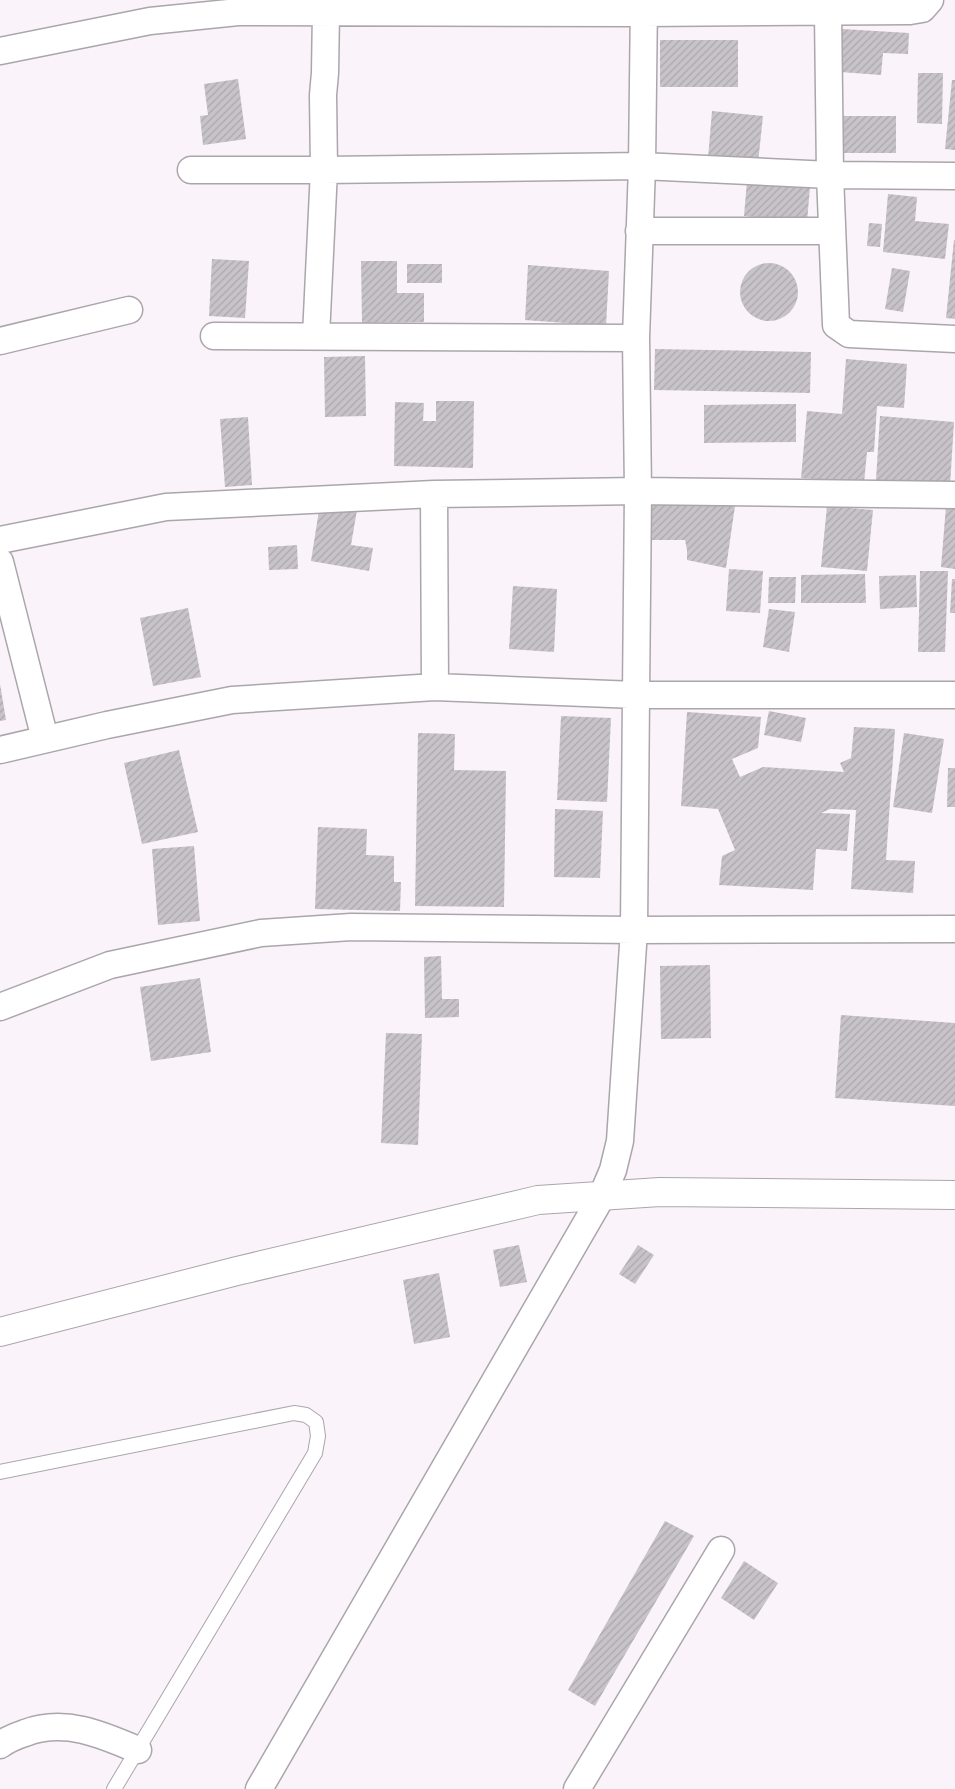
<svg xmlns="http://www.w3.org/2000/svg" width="955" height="1789" font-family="'Varela Round',sans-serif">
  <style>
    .building { fill: url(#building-hatch) }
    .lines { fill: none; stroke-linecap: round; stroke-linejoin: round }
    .service-casing { stroke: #aba6ab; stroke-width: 16 }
    .minor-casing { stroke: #aba6ab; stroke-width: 29 }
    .tertiary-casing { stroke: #aba6ab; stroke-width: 30 }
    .service { stroke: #fff; stroke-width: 14 }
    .minor { stroke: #fff; stroke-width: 26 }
    .tertiary { stroke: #fff; stroke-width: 28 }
  </style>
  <defs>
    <pattern id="building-hatch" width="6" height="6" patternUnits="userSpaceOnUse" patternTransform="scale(1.25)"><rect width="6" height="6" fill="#c8c3c9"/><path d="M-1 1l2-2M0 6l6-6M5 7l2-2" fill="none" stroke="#aca7ac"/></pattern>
  </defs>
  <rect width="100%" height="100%" fill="#faf4fa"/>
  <!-- building -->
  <path class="building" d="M842,29L909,33L908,54L883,53L881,75L840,72Z
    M660,40H738V87H660Z
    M918,73H943L942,124L917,123Z
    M238,79L246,139L203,145L200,116L208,115L204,84Z
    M952,80H955V150L945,149Z
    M712,111L763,116L758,163L708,158Z
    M840,116H896V153H840Z
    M747,181L810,187L807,222L744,216Z
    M888,194L917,197L915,221L949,224L945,259L883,252Z
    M869,223L882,224L880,247L867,246Z
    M954,240H955V319L946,318Z
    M212,259L249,261L245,318L209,316Z
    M361,261H397V293H424V322L362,323Z
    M740 292a29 29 0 1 1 58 0a29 29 0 1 1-58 0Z
    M407,264H442V283H407Z
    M528,265L609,271L606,326L525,320Z
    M892,268L910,271L903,312L885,309Z
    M655,349L811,352L810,393L654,390Z
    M365,356L366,416L325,417L324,357Z
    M846,359L907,364L904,408L877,406L874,452H867L864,483L801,478L807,411L842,414Z
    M436,401H474L473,468L394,466L395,402L424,403L423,421H436Z
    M796,404V442L704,443V405Z
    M880,416L954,422L950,486L876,480Z
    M248,417L252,485L225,487L220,419Z
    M736,499L726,568L687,560V550L685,540H649L647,504Z
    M320,504L357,510L351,545L373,548L369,571L311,561Z
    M827,506L873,510L867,571L821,567Z
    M946,506H955V569L941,567Z
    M297,545L298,569L269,570L268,547Z
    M729,569L763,571L760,613L726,611Z
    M920,571H948L945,652H918Z
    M865,574L866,603H801V575Z
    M916,575L917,607L880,609L879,576Z
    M769,577H796L795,603H768Z
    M952,579H955V613H950Z
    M513,586L557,589L554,652L509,649Z
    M188,608L201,677L153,686L140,618Z
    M769,609L795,612L789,652L763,647Z
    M0,684L6,720L0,721Z
    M769,711L806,718L801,742L764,735Z
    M687,712L761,717L758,748L732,759L740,777L763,767L844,772L840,763L851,758L854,727L895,729L886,860L915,861L913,893L851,889L856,810L830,809L821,813L850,814L847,851L816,849L813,890L719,885L722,856L735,850L718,809L681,806Z
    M561,716L611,718L607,802L557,800Z
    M418,733L455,734L454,770L506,771L504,907L415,906Z
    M904,733L944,739L932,813L893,807Z
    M179,750L198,832L142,844L124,763Z
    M948,768H955V807H947Z
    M555,809L603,811L600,878L554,877Z
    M318,827L367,829L366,855L394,856V882H401L400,911L315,909Z
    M194,846L200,921L158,925L152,849Z
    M441,956L442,999H459V1017L425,1018L424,957Z
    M710,965L711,1038L661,1039L660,966Z
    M200,978L211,1052L151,1061L140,987Z
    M841,1015L955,1023V1106L835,1098Z
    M386,1033L422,1034L418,1145L381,1143Z
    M519,1245L527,1282L500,1287L493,1250Z
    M638,1245L654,1255L635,1284L619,1274Z
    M439,1273L450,1337L414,1344L403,1280Z
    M665,1521L694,1536L595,1706L568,1690Z
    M744,1561L778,1583L754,1620L721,1598Z"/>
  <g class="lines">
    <defs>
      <path id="service" d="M0,1472L294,1413L306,1415L316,1422L318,1436L315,1453L114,1789"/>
      <path id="minor" d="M828,12L830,175L955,176
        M0,51L150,21L238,12L644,13L910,11L922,9L930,0
        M191,170H324L642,166L830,175L836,325L849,334L955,339
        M639,231H832
        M214,336L636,338
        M316,336L324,170L323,95L325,73L326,12
        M0,341L129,310
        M434,494L435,687
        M0,540L166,507L434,494L638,491L636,338L642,166L644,0
        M0,562L45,739
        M0,750L107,725L232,700L435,687L636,695L638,491L955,495
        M0,1007L110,965L261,933L351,927L634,930L955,929
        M0,1745C8,1739 16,1736 25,1733C64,1718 101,1734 138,1750
        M259,1789L602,1196L613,1170L620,1141L634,930L636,695H955
        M577,1789L721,1550"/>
      <path id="tertiary" d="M0,1332L237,1271L538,1200L660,1192L955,1195"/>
    </defs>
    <!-- service casing -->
    <use href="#service" class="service-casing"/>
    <!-- minor casing -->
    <use href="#minor" class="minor-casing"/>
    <!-- tertiary casing -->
    <use href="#tertiary" class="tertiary-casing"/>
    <!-- service -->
    <use href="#service" class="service"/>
    <!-- minor -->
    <use href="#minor" class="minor"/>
    <!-- tertiary -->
    <use href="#tertiary" class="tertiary"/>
  </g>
</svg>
